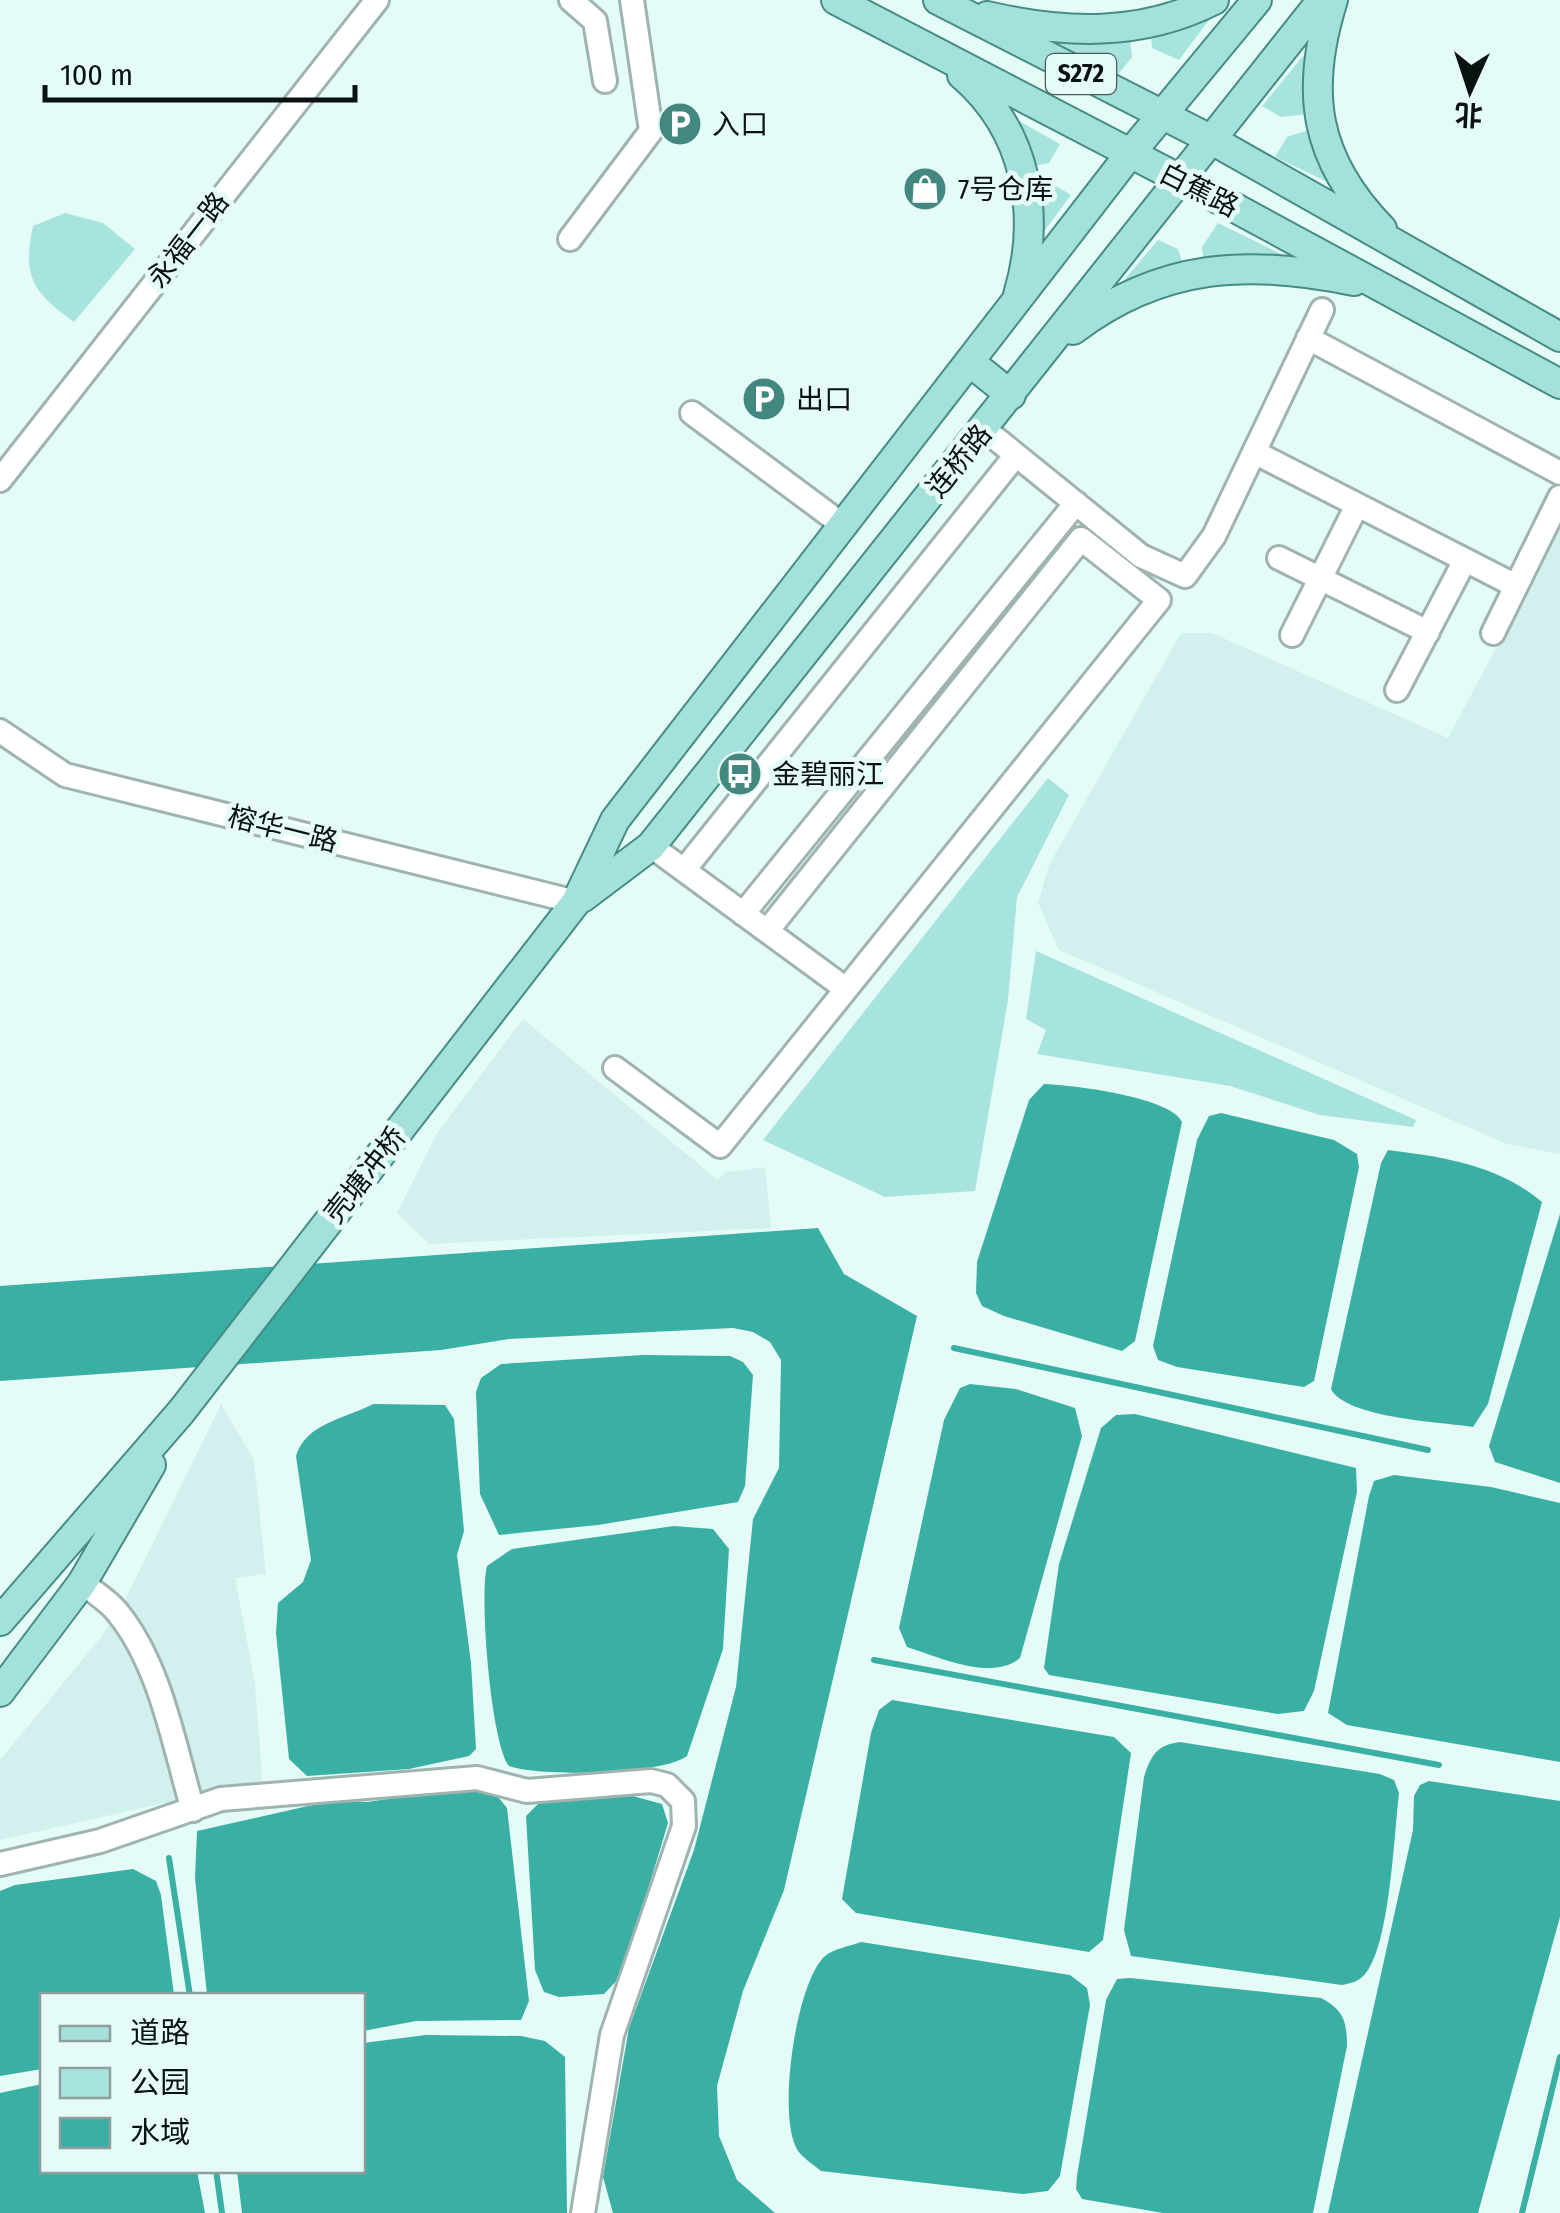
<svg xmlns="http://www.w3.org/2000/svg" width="1560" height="2213" font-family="'Fira Sans Condensed','Noto Sans SC',sans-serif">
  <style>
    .built { fill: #d2f1ee }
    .green { fill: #a7e4dd }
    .water { fill: #3aafa4 }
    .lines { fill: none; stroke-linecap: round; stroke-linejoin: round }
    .stream { stroke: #3aafa4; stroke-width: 6 }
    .minor-casing { stroke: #9fb4b1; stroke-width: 28 }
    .major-casing { stroke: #458c84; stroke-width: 32 }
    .minor { stroke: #fff; stroke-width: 22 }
    .major { stroke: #a3e1da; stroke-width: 28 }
    .labels { text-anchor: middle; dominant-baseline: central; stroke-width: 10; stroke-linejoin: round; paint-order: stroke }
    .shield { fill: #e5fbf8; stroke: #4c5856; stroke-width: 2.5 }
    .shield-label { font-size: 25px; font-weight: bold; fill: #0a1211 }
    .poi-label { font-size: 28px; fill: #0a1211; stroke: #e5fbf8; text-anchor: start }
    .street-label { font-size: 28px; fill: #0a1211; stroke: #e5fbf8 }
  </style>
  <rect width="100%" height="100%" fill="#e5fbf8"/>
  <!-- built -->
  <path class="built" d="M1560,528V1154L1507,1144L1059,950L1038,903L1049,865L1181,633H1212L1448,738Z
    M523,1019L718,1180L726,1172L765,1167L771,1228L429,1244L397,1213L437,1133Z
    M221,1404L254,1460L266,1574L235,1578L255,1683L263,1789L160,1804L0,1840V1760L101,1637L125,1600Z"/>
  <!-- green -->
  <path class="green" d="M1212,16L1179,60L1152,48L1151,35Z
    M1056,38L1130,40L1132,57L1116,77L1053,45Z
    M1303,56L1308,58L1307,114L1281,117L1262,106Z
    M1010,116L1060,144L1049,163L1030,167Z
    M1311,129L1334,185L1275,157L1287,137Z
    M1051,183L1071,195L1040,237L1034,187Z
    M65,213L103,223L135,249L74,322C33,292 22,278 33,226Z
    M1218,223L1285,256L1282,262H1204L1202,247Z
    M1158,240L1178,249L1183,265L1126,290L1120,285Z
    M1048,778L1069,795L1017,897L1008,1000L975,1191L885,1197L763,1140Z
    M1036,951L1416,1120L1413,1127L1320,1115L1230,1086L1037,1054L1046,1030L1026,1019Z"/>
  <!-- water -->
  <path class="water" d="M1044,1084C1072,1085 1171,1097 1182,1122L1135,1341L1122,1351L1004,1316L982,1306L976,1293L977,1262L1029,1100Z
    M1221,1113L1334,1140L1357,1154L1359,1167L1314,1381L1304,1387L1177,1367L1158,1360L1153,1346L1197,1140L1209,1116Z
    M1388,1150C1444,1157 1498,1165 1542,1202L1488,1404L1473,1427C1441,1422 1346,1418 1331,1389L1381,1163Z
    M1560,1214V1483L1495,1462L1489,1446Z
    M818,1228L844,1274L917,1316L784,1890L743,1991L717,2086L719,2136L737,2180L775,2213H613L603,2177L629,2028L694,1850L736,1687L753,1519L779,1468L781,1360L770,1342L753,1332L733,1328L509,1339L441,1350L0,1381V1286Z
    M643,1355L730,1356L743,1362L753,1375L745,1486L738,1502L598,1525L499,1535L480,1494L476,1392L481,1378L501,1364Z
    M970,1384L1016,1389L1075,1408L1082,1436L1020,1658C992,1682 939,1657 907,1647L899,1628L944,1420L960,1388Z
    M373,1404L445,1405L454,1419L464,1531L457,1555L471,1663L476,1749L469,1756L409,1769L307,1776L289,1759L276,1633L278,1603L303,1582L311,1560L296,1456C306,1423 345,1419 373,1404Z
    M1135,1414L1356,1468L1357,1492L1314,1691L1304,1711L1278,1714L1049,1675L1044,1668L1059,1564L1101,1428L1116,1415Z
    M1394,1475L1491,1487L1560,1503V1762L1347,1725L1328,1713L1369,1496L1374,1481Z
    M674,1526L713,1529L729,1549L723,1649L687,1756C662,1775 539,1777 509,1766C491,1743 479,1596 487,1566L512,1549Z
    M892,1700L1114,1737L1131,1753L1103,1940L1089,1952L856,1913L842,1899L871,1733L879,1710Z
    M1180,1742L1380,1774L1394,1780L1399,1793C1394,1836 1390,1937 1368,1970C1361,1981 1353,1983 1342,1985L1131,1956L1124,1930L1144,1777C1151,1756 1156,1745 1180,1742Z
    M1429,1781L1560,1801V1917L1478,2213H1328L1413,1830L1414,1796L1420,1785Z
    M452,1789L495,1793L507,1808L529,2001L521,2020L416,2021L363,2031L362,1996L207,1995L195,1878L197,1831L330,1801L368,1802Z
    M629,1795L662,1804L668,1823L622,1975L604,1994L559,1997L544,1992L535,1970L526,1816L539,1803Z
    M133,1869L156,1881L161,1895L174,1995L42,1996V2069L0,2076V1891L15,1885Z
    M861,1942L1070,1975L1087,1988L1090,2005L1060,2176L1048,2191L1023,2194L821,2171C814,2165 803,2158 798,2151C776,2118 796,1982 825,1956C833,1949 850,1946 861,1942Z
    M1130,1978L1321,1998C1344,2010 1347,2022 1347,2046L1313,2213H1163L1082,2199L1076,2189L1077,2176L1106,2000L1117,1979Z
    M426,2035L521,2036L545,2041L565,2057L567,2213H242L237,2171L362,2170L363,2043Z
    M42,2084V2170L197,2171L205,2213H0V2093Z"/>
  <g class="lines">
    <!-- stream -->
    <path class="stream" d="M954,1348L1428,1450
      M874,1660L1439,1765
      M169,1858L190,1996
      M216,2170L222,2213
      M1522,2213L1560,2057"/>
    <defs>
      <path id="minor" d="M571,0L595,21L605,81
        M570,239L651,131L632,0
        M1308,338L1560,473
        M692,413L844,526
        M984,429L1141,556L1185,576L1214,536L1322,310
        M1254,452L1516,586
        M0,480L377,0
        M1279,558L1428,632
        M1493,633L1560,497
        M1292,635L1357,505
        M1397,690L1465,560
        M0,731L65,775L576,902
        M651,846L846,989
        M684,870L1016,455
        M743,914L1076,503
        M615,1068L720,1146L1159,600L1081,539L767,931
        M82,1583C94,1592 109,1601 118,1613C161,1666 174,1746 193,1810
        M0,1864L100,1841L221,1799L477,1778L527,1791L651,1781L667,1785L683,1801L684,1826L612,2035L583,2213"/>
      <path id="major" d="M836,0L1226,203L1560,384
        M938,0L1212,140L1560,337
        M1333,0C1304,92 1314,159 1382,229
        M987,16C1065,34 1141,37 1214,0
        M962,75C1027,131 1042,215 1018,295
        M1073,330C1161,263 1249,259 1354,281
        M971,363L1011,395
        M582,898L651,846L1322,0
        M0,1621L181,1412L576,902L615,820L1129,155L1257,0
        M0,1692L82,1583L151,1465"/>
    </defs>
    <!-- minor casing -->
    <use href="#minor" class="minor-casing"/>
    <!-- major casing -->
    <use href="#major" class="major-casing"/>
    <!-- minor -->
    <use href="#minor" class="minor"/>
    <!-- major -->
    <use href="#major" class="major"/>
  </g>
  <!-- icons -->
  <defs>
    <symbol id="parking-disc" viewBox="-11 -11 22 22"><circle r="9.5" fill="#428881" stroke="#e5fbf8"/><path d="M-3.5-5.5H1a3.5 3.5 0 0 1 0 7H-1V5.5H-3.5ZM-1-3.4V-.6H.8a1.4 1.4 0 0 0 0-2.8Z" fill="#fff"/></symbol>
    <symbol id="shop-disc" viewBox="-11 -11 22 22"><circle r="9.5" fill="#428881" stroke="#e5fbf8"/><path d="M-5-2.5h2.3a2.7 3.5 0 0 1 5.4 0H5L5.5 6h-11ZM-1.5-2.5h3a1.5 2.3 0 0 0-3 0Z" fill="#fff"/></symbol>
    <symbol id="bus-disc" viewBox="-11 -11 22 22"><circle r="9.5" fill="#428881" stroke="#e5fbf8"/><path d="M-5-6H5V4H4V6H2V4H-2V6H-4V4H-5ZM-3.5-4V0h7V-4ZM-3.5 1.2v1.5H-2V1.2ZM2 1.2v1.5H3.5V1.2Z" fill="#fff"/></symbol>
  </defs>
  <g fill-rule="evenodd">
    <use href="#parking-disc" x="655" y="99" width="50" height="50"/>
    <use href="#shop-disc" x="900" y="164" width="50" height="50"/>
    <use href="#parking-disc" x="739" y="374" width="50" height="50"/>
    <use href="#bus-disc" x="715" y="749" width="50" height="50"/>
  </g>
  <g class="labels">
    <!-- shield labels -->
    <rect class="shield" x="1046" y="54" width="70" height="40" rx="8"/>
    <g class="shield-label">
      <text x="1081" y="74">S272</text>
    </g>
    <!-- poi labels -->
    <g class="poi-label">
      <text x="712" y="124">入口</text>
      <text x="958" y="189">7号仓库</text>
      <text x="796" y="399">出口</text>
      <text x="772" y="774">金碧丽江</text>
    </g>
    <!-- street labels -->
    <g class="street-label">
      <text transform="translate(1199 190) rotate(27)">白蕉路</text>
      <text transform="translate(188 240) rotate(-52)">永福一路</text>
      <text transform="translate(959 461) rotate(-51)">连桥路</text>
      <text transform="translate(283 829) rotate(14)">榕华一路</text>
      <text transform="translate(365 1175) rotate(-52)">壳塘冲桥</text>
    </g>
  </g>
  <!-- legend -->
  <rect x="40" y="1993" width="325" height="180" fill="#e5fbf8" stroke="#8d9e9c" stroke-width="2.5"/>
  <rect x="60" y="2026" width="50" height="15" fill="#a3e1da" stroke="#8d9e9c" stroke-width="2.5"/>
  <text x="130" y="2043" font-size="30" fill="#0a1211">道路</text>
  <rect x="60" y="2068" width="50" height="30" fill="#a7e4dd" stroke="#8d9e9c" stroke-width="2.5"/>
  <text x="130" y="2093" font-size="30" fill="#0a1211">公园</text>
  <rect x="60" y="2118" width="50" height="30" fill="#3aafa4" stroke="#8d9e9c" stroke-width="2.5"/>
  <text x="130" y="2143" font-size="30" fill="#0a1211">水域</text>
  <!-- north arrow -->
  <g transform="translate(1470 90) rotate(183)" stroke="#e5fbf8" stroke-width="8" paint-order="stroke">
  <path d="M0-8L18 38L0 25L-18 38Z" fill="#0a1211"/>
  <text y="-15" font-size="28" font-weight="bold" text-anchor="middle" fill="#0a1211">北</text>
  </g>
  <!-- scale -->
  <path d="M45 85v15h310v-15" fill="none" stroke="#0a1211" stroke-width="5"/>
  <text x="60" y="85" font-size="30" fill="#0a1211" stroke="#e5fbf8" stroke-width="8" paint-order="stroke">100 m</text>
</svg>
